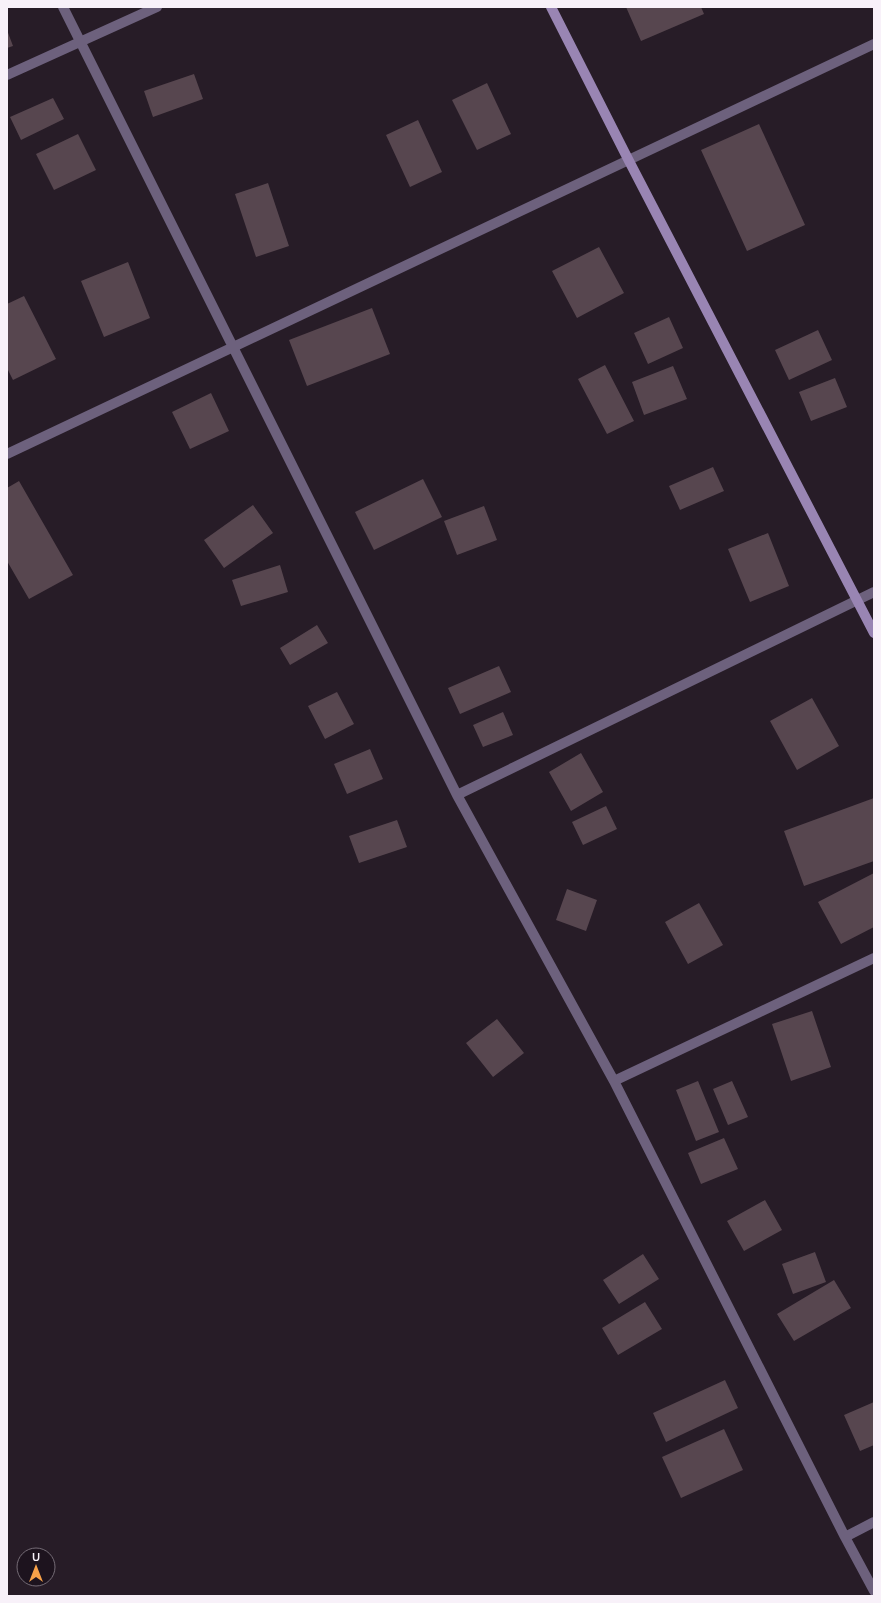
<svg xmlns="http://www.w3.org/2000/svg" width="881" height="1603" font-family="Mulish,sans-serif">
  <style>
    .building { fill: #57464f }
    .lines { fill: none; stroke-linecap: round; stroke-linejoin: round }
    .street { stroke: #6d617d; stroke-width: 10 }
    .secondary { stroke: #9985b3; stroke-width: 10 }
  </style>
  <rect width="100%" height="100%" fill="#271c27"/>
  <!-- building -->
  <path class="building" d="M626,7H701L704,14L641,41Z
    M7,30L13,46L7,48Z
    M194,74L203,99L153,117L144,91Z
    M487,83L511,134L477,150L452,100Z
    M53,98L64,119L21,140L10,117Z
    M418,120L442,172L410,187L386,135Z
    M759,124L805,225L747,251L701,150Z
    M78,134L96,170L54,190L36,154Z
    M268,183L289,246L256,257L235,194Z
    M599,247L624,293L577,318L552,271Z
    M128,262L150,318L104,337L81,281Z
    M24,296L56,359L13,380L7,368V304Z
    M372,308L390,354L307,386L289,340Z
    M669,317L683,348L648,364L634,333Z
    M818,330L832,360L789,380L775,350Z
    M605,365L634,421L607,434L578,379Z
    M673,366L687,399L644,415L632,382Z
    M835,378L847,407L811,421L799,392Z
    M211,393L229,431L190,449L172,412Z
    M713,467L724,491L680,510L669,486Z
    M423,479L442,517L374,550L355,512Z
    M19,481L73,575L29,599L7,561V488Z
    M253,505L273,533L224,568L204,540Z
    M484,506L497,540L457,555L444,521Z
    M768,533L789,586L750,602L728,549Z
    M280,565L288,592L241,606L232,580Z
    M317,625L328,643L290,665L280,648Z
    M499,666L511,692L460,714L448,688Z
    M337,692L354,724L325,739L308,706Z
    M812,698L839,746L797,770L770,721Z
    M503,712L513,735L483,747L473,725Z
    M370,749L383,779L347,794L334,764Z
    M581,753L603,792L571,811L549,772Z
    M874,798V861L804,886L784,831Z
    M606,806L617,829L583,845L572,822Z
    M397,820L407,847L359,863L349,836Z
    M874,873V927L841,944L818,902Z
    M567,889L597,900L586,931L556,920Z
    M699,903L723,945L688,964L665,922Z
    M812,1011L831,1067L791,1081L772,1024Z
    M497,1019L524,1053L493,1077L466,1043Z
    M698,1081L719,1132L696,1141L676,1090Z
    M732,1081L748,1117L728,1125L713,1089Z
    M724,1138L738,1169L701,1184L688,1153Z
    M765,1200L782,1230L744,1251L727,1221Z
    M815,1252L826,1282L793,1294L782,1264Z
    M643,1254L659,1279L619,1304L603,1280Z
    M834,1280L851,1308L794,1341L777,1314Z
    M645,1302L662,1329L618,1355L602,1328Z
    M725,1380L738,1408L666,1442L653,1413Z
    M874,1402V1445L860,1451L844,1415Z
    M724,1429L743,1470L681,1498L662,1457Z"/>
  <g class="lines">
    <!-- street -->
    <path class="street" d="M63,7L457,795L614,1081L845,1537L874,1591
      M7,75L157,7
      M7,454L874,44
      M457,795L874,592
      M614,1081L874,958
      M845,1537L874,1522"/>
    <!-- secondary -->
    <path class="secondary" d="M551,7L628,159L874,633"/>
  </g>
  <!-- border -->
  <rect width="881" height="1603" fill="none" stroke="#f8f1f9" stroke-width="16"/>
  <!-- north arrow -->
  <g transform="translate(36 1567)"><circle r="19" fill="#1d131e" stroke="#756c76"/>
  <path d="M0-3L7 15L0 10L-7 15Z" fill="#f7a149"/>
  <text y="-6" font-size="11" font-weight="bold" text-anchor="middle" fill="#f8f1f9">U</text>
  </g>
</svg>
